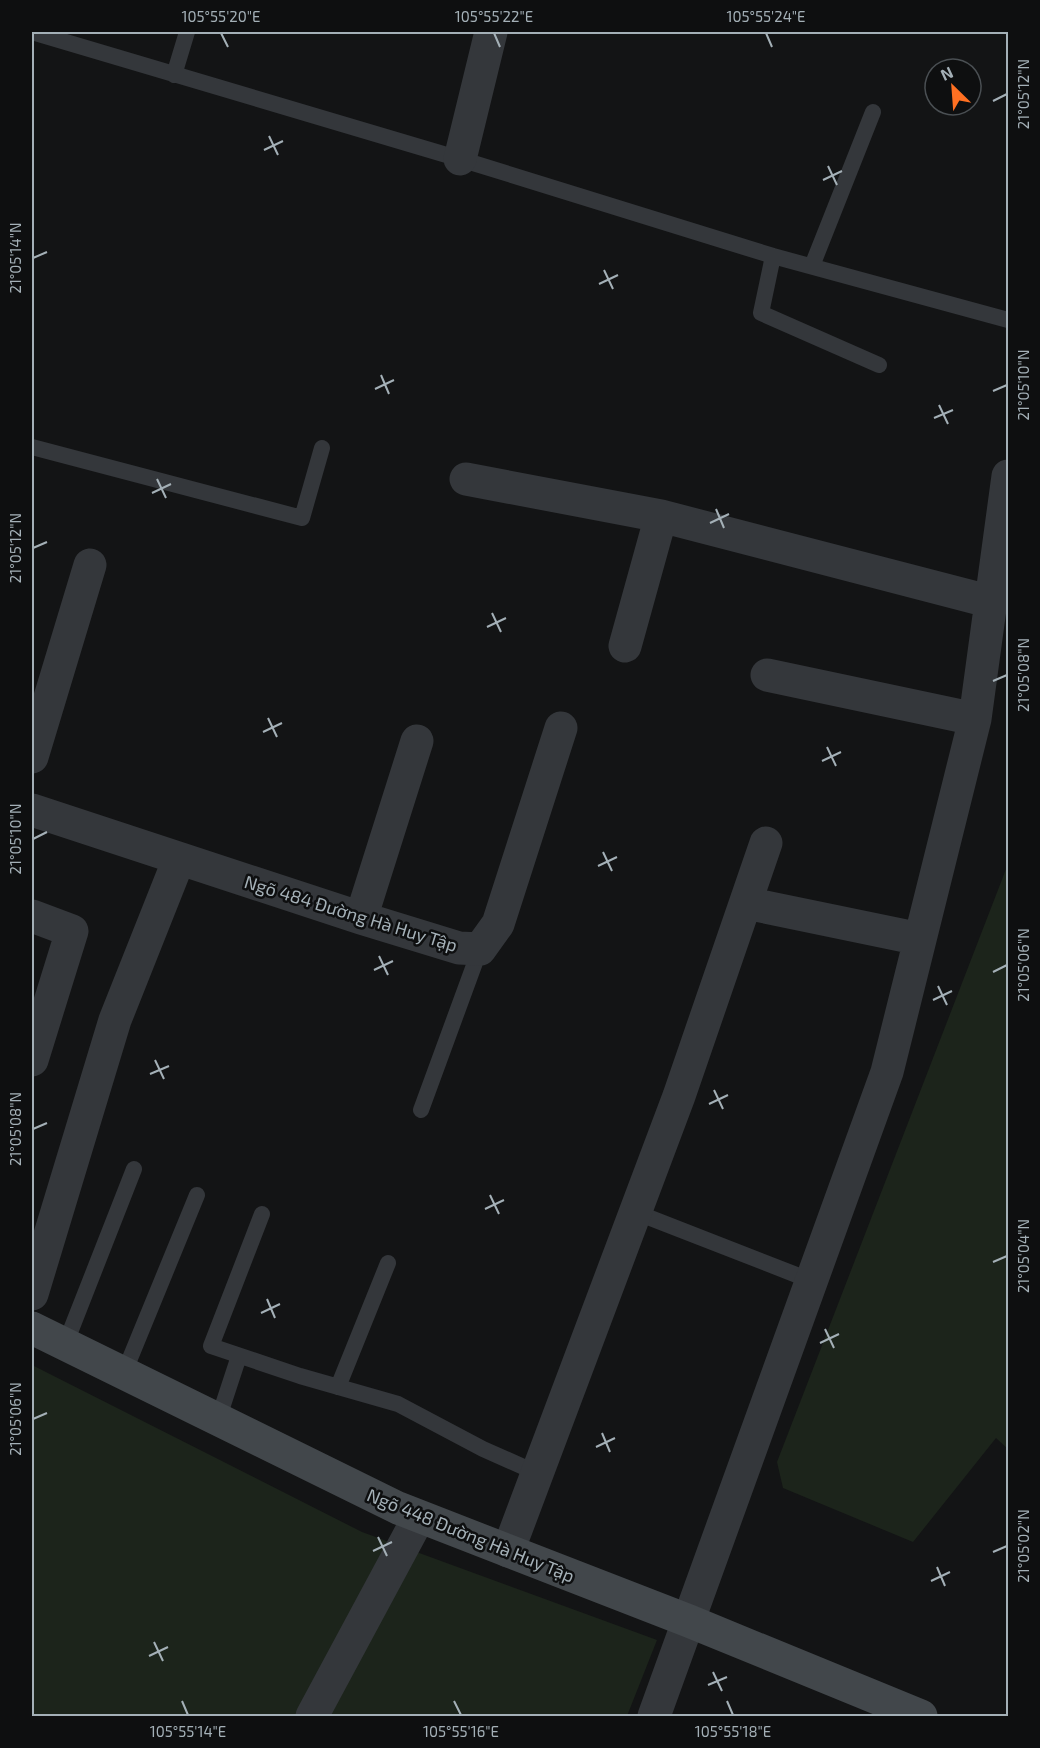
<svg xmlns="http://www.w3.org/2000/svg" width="1040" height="1748" font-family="'Exo 2',sans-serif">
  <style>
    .green { fill: #1c241b }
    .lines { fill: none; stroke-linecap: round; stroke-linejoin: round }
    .lane { stroke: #34373b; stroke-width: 16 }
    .street { stroke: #34373b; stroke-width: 33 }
    .secondary { stroke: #42474b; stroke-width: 33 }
    .ticks { fill: none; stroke: #a4b0b7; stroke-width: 2 }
    .labels { text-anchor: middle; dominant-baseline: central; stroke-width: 5; stroke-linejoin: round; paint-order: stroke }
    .street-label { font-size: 18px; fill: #a4b0b7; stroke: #0e0f10 }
    .neatline { fill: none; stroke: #a4b0b7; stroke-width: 2 }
    .ticks-label { font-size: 15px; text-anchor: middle; fill: #a4b0b7 }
  </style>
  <rect width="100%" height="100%" fill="#131415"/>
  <!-- green -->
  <path class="green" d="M1008,864V1449L996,1438L913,1542L783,1488L777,1462Z
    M32,1365L362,1532L657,1640L627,1716H32Z"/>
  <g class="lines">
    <!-- lane -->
    <path class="lane" d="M32,32L460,159L773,256L1008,320
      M174,75L187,32
      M773,256L761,313L879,365
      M812,266L873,112
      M32,447L302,518L322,448
      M421,1110L480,949
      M635,1212L812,1281
      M262,1214L211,1346L300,1376L398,1404L483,1449L537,1473
      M65,1345L134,1169
      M124,1373L197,1195
      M338,1387L388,1263
      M218,1420L239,1356"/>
    <!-- street -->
    <path class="street" d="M460,159L491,32
      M466,479L661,516L992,602
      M625,646L661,516
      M767,675L975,719
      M32,757L90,565
      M32,810L361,918L459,948L480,949L498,924L561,728
      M746,903L920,939
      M32,916L72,931L32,1060
      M361,918L417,741
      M32,1294L115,1020L179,859
      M508,1551L679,1096L766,843
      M312,1716L419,1517
      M654,1716L887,1072L975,719L1008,476"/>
    <!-- secondary -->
    <path class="secondary" d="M32,1328L398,1508L689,1621L921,1716"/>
  </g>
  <!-- ticks -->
  <path class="ticks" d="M221,33L228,47M494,33L500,47M766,33L772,47M993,101L1007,94M269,136L278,155M264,150L283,141M828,166L837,185M823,180L842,171M33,258L47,252M604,270L613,289M599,284L618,275M381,375L389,394M375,389L394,380M993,391L1007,385M939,405L948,424M934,418L953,410M157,479L166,498M152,493L171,484M716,509L724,528M710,523L729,514M33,548L47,542M492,613L501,632M487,627L506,618M993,681L1007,675M268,718L277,737M263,732L282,723M827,747L836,766M822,761L841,752M33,839L47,832M603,852L612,871M598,866L617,857M379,956L388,975M374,970L393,961M993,972L1007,965M938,986L947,1005M933,1000L952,991M155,1060L164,1079M150,1074L169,1066M714,1090L723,1109M709,1104L728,1095M33,1129L47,1123M490,1195L499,1214M485,1209L504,1200M993,1262L1007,1256M267,1299L275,1318M261,1313L280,1304M825,1329L834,1348M820,1343L839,1334M33,1419L47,1413M602,1433L610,1452M596,1447L615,1438M378,1537L387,1556M373,1551L392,1542M993,1552L1007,1546M937,1567L945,1586M931,1581L950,1572M154,1642L163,1661M149,1656L168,1647M713,1672L722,1691M708,1685L727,1677M182,1701L188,1715M454,1701L461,1715M727,1701L733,1715"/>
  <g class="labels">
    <!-- street labels -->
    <g class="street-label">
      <text transform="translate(351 913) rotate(17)">Ngõ 484 Đường Hà Huy Tập</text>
      <text transform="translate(471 1535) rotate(22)">Ngõ 448 Đường Hà Huy Tập</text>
    </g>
  </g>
  <!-- border -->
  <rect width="1040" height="1748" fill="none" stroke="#0e0f10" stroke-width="66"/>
  <!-- north arrow -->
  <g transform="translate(953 87) rotate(335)"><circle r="28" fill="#0e0f10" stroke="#4a4f53" stroke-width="1.5"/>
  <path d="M0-4.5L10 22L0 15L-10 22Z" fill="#ff7022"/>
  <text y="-9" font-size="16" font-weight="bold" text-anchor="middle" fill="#a4b0b7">N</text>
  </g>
  <rect x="33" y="33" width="974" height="1682" class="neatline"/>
  <g class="ticks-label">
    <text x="221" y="22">105°55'20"E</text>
    <text x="494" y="22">105°55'22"E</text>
    <text x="766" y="22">105°55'24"E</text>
    <text transform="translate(1024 94) rotate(-90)" y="5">21°05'12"N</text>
    <text transform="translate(16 258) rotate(-90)" y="5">21°05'14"N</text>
    <text transform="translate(1024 385) rotate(-90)" y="5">21°05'10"N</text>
    <text transform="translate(16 548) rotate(-90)" y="5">21°05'12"N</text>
    <text transform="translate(1024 675) rotate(-90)" y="5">21°05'08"N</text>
    <text transform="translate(16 839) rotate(-90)" y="5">21°05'10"N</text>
    <text transform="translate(1024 965) rotate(-90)" y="5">21°05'06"N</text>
    <text transform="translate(16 1129) rotate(-90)" y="5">21°05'08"N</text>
    <text transform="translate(1024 1256) rotate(-90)" y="5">21°05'04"N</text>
    <text transform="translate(16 1419) rotate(-90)" y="5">21°05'06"N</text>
    <text transform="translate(1024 1546) rotate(-90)" y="5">21°05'02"N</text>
    <text x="188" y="1737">105°55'14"E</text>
    <text x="461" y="1737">105°55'16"E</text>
    <text x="733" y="1737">105°55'18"E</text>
  </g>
</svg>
